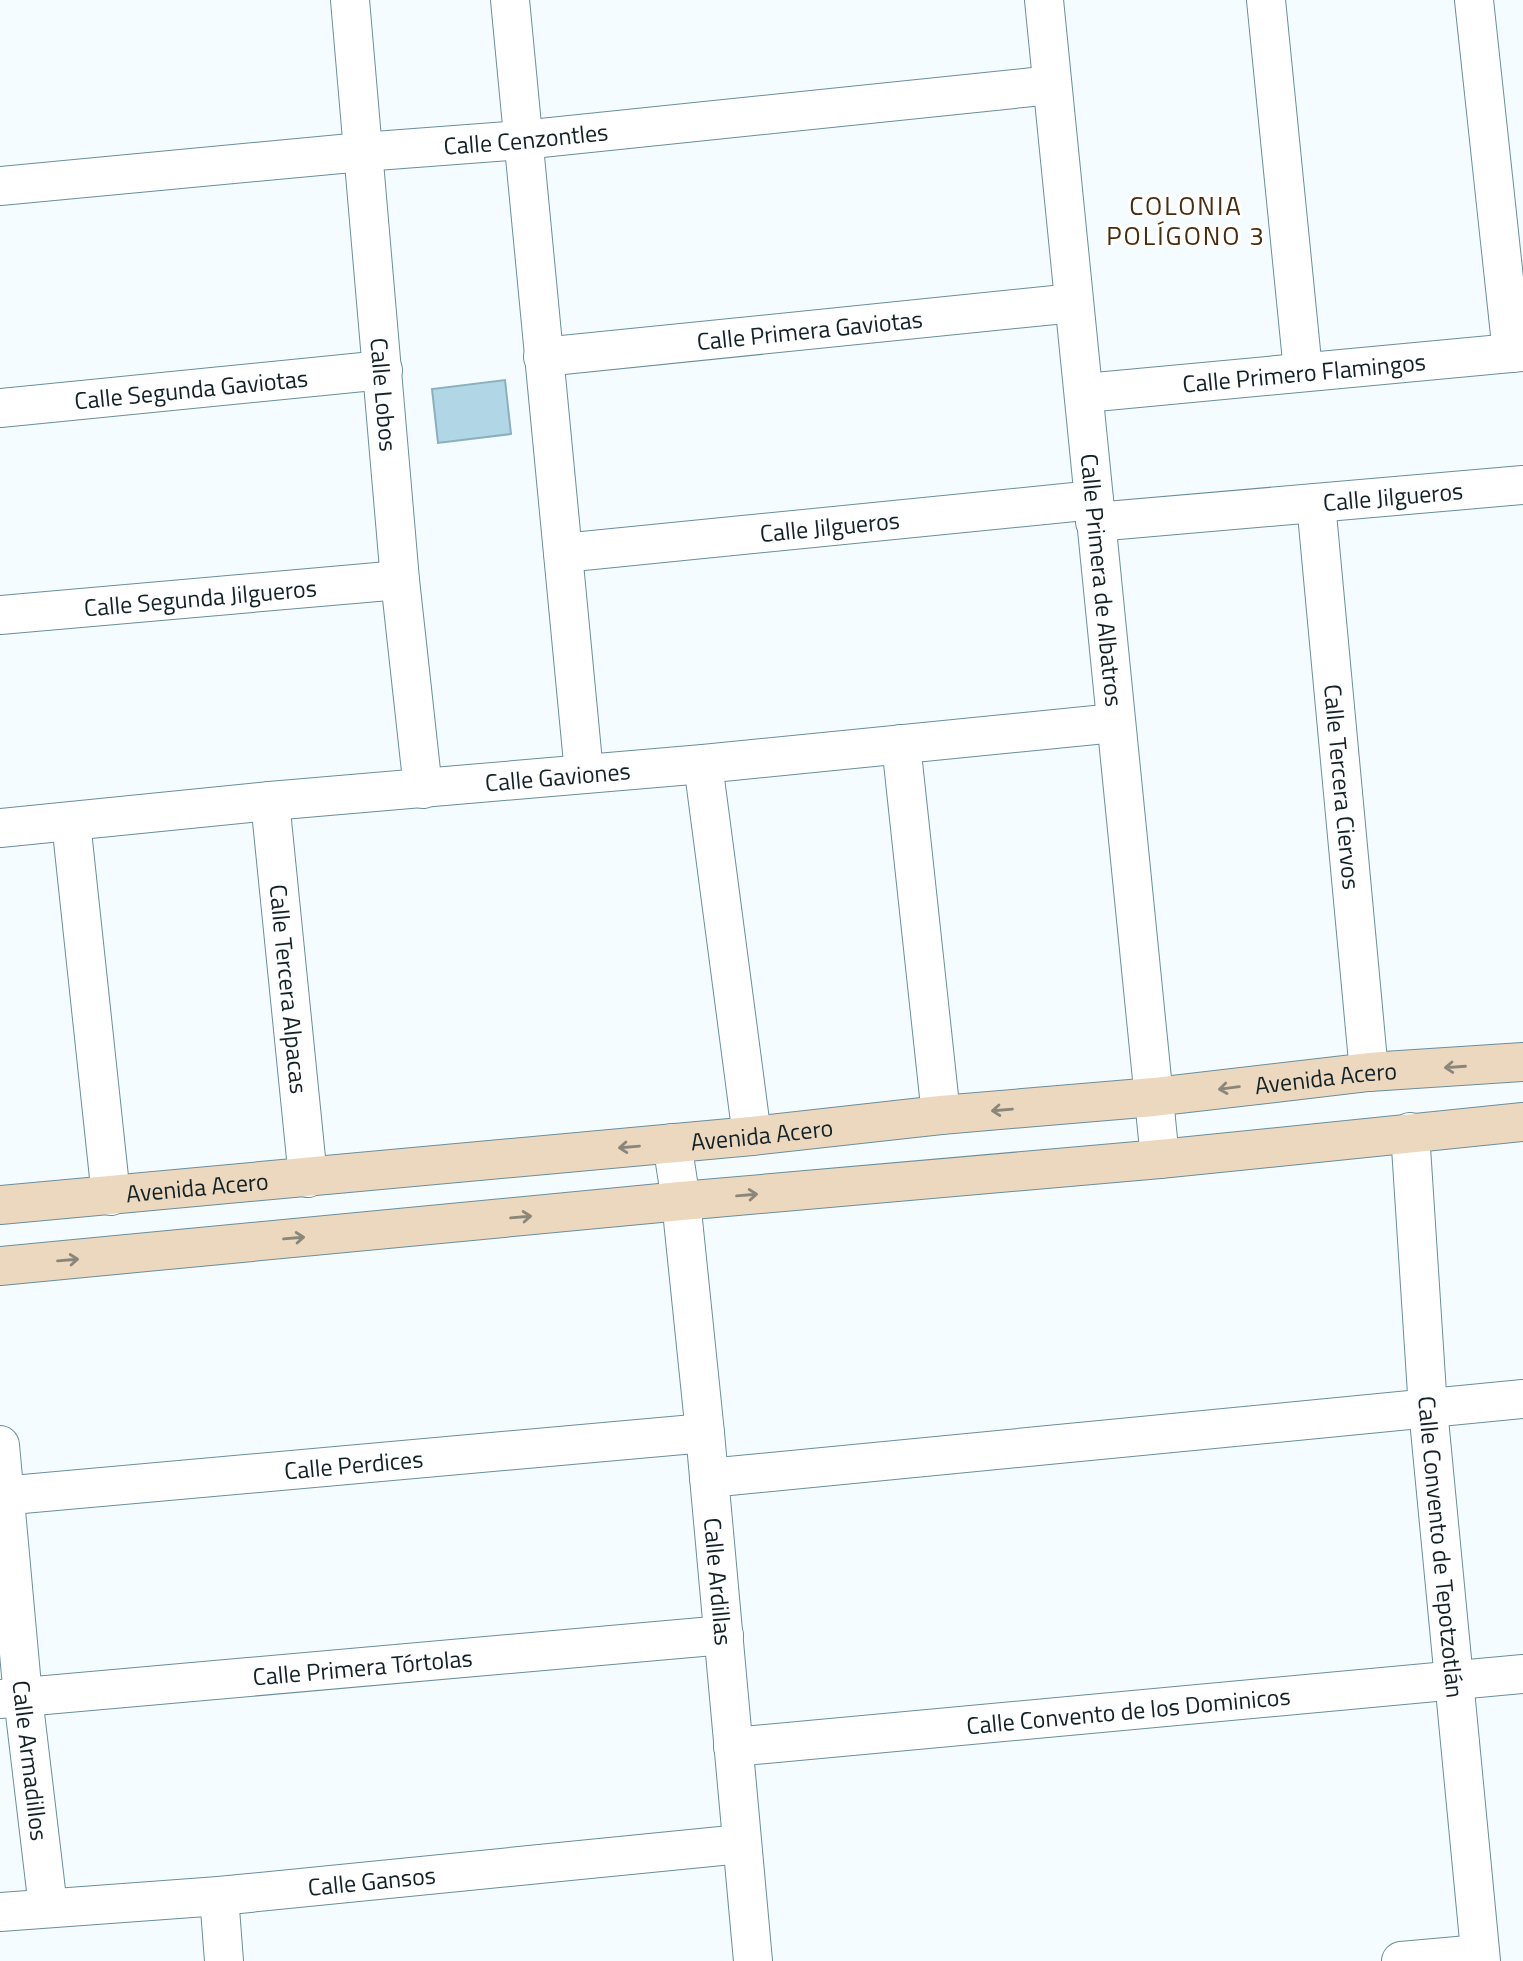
<svg xmlns="http://www.w3.org/2000/svg" width="1523" height="1961" font-family="'Titillium Web',sans-serif">
  <style>
    .building { fill: #b1d7e6; stroke: #8aafbd; stroke-width: 2 }
    .lines { fill: none; stroke-linecap: round; stroke-linejoin: round }
    .street-casing { stroke: #6a8e9c; stroke-width: 40 }
    .secondary-casing { stroke: #6a8e9c; stroke-width: 40 }
    .street { stroke: #fff; stroke-width: 38 }
    .secondary { stroke: #ecd8be; stroke-width: 38 }
    .oneway { stroke: #8a867a }
    .labels { text-anchor: middle; dominant-baseline: central; stroke-width: 6; stroke-linejoin: round; paint-order: stroke }
    .street-label { font-size: 24px; fill: #132227; stroke: #fff }
    .neighbourhood-label { font-size: 26px; letter-spacing: 2px; fill: #482d0c; stroke: #fff }
  </style>
  <rect width="100%" height="100%" fill="#f4fcff"/>
  <!-- building -->
  <path class="building" d="M505,380L511,434L438,443L432,389Z"/>
  <g class="lines">
    <defs>
      <g id="street">
        <path id="s1" d="M350,0L400,580L423,789"/>
        <path d="M510,0L584,773"/>
        <path id="s2" d="M1044,0L1160,1159"/>
        <path d="M1266,0L1303,371"/>
        <path d="M1474,0L1512,353"/>
        <path id="s3" d="M0,186L362,152L522,140L1052,85"/>
        <path id="s4" d="M543,357L1074,303"/>
        <path id="s5" d="M1085,393L1523,352"/>
        <path id="s6" d="M0,408L383,370"/>
        <path id="s7" d="M1316,503L1369,1072"/>
        <path id="s8" d="M1095,522L1523,485"/>
        <path id="s9" d="M563,553L1094,500"/>
        <path id="s10" d="M0,615L400,580"/>
        <path d="M901,744L941,1115"/>
        <path d="M703,764L752,1136"/>
        <path id="s11" d="M270,801L308,1178"/>
        <path d="M71,822L111,1196"/>
        <path id="s12" d="M0,828L270,801L703,764L1115,723"/>
        <path id="s13" d="M1410,1132L1428,1409L1481,1961"/>
        <path id="s14" d="M672,1143L681,1201L705,1433L753,1961"/>
        <path id="s15" d="M0,1445L23,1697L48,1907"/>
        <path d="M709,1478L1523,1399"/>
        <path id="s16" d="M0,1496L705,1433"/>
        <path id="s17" d="M0,1699L724,1635"/>
        <path id="s18" d="M733,1747L1523,1674"/>
        <path d="M219,1896L224,1961"/>
        <path id="s19" d="M0,1912L219,1896L741,1844"/>
        <path d="M1401,1961L1480,1954"/>
      </g>
      <g id="secondary">
        <path id="s20" d="M0,1205L752,1136L941,1115L1154,1097L1369,1072L1523,1062"/>
        <path d="M0,1266L681,1201L1160,1159L1523,1122"/>
      </g>
    </defs>
    <!-- street casing -->
    <use href="#street" class="street-casing"/>
    <!-- secondary casing -->
    <use href="#secondary" class="secondary-casing"/>
    <!-- street -->
    <use href="#street" class="street"/>
    <!-- secondary -->
    <use href="#secondary" class="secondary"/>
  </g>
  <!-- one-way arrows -->
  <defs><path id="oneway-shaft" d="M-6 0H5M1.5-3L5.5 0L1.5 3" fill="none" stroke-width="1.6" stroke-linecap="round" stroke-linejoin="round" transform="scale(1.75)"/></defs>
  <g class="oneway">
    <use href="#oneway-shaft" transform="translate(1455 1067) rotate(176)"/>
    <use href="#oneway-shaft" transform="translate(1229 1088) rotate(173)"/>
    <use href="#oneway-shaft" transform="translate(1002 1110) rotate(175)"/>
    <use href="#oneway-shaft" transform="translate(629 1147) rotate(175)"/>
    <use href="#oneway-shaft" transform="translate(747 1195) rotate(-5)"/>
    <use href="#oneway-shaft" transform="translate(521 1217) rotate(-5)"/>
    <use href="#oneway-shaft" transform="translate(294 1238) rotate(-5)"/>
    <use href="#oneway-shaft" transform="translate(68 1260) rotate(-5)"/>
  </g>
  <g class="labels">
    <!-- street labels -->
    <g class="street-label">
      <text stroke="none"><textPath href="#s3" startOffset="528">Calle Cenzontles</textPath></text>
      <text stroke="none"><textPath href="#s4" startOffset="268">Calle Primera Gaviotas</textPath></text>
      <text stroke="none"><textPath href="#s5" startOffset="220">Calle Primero Flamingos</textPath></text>
      <text stroke="none"><textPath href="#s6" startOffset="192">Calle Segunda Gaviotas</textPath></text>
      <text stroke="none"><textPath href="#s1" startOffset="396">Calle Lobos</textPath></text>
      <text stroke="none"><textPath href="#s8" startOffset="299">Calle Jilgueros</textPath></text>
      <text stroke="none"><textPath href="#s9" startOffset="268">Calle Jilgueros</textPath></text>
      <text stroke="none"><textPath href="#s2" startOffset="583">Calle Primera de Albatros</textPath></text>
      <text stroke="none"><textPath href="#s10" startOffset="201">Calle Segunda Jilgueros</textPath></text>
      <text stroke="none"><textPath href="#s12" startOffset="560">Calle Gaviones</textPath></text>
      <text stroke="none"><textPath href="#s7" startOffset="285">Calle Tercera Ciervos</textPath></text>
      <text stroke="none"><textPath href="#s11" startOffset="189">Calle Tercera Alpacas</textPath></text>
      <text stroke="none"><textPath href="#s20" startOffset="1332">Avenida Acero</textPath></text>
      <text stroke="none"><textPath href="#s20" startOffset="765">Avenida Acero</textPath></text>
      <text stroke="none"><textPath href="#s20" startOffset="198">Avenida Acero</textPath></text>
      <text stroke="none"><textPath href="#s16" startOffset="355">Calle Perdices</textPath></text>
      <text stroke="none"><textPath href="#s13" startOffset="416">Calle Convento de Tepotzotlán</textPath></text>
      <text stroke="none"><textPath href="#s14" startOffset="441">Calle Ardillas</textPath></text>
      <text stroke="none"><textPath href="#s17" startOffset="364">Calle Primera Tórtolas</textPath></text>
      <text stroke="none"><textPath href="#s18" startOffset="397">Calle Convento de los Dominicos</textPath></text>
      <text stroke="none"><textPath href="#s15" startOffset="317">Calle Armadillos</textPath></text>
      <text stroke="none"><textPath href="#s19" startOffset="373">Calle Gansos</textPath></text>
    </g>
    <!-- neighbourhood labels -->
    <g class="neighbourhood-label">
      <text x="1186" y="205">COLONIA<tspan x="1186" dy="30">POLÍGONO 3</tspan></text>
    </g>
  </g>
</svg>
